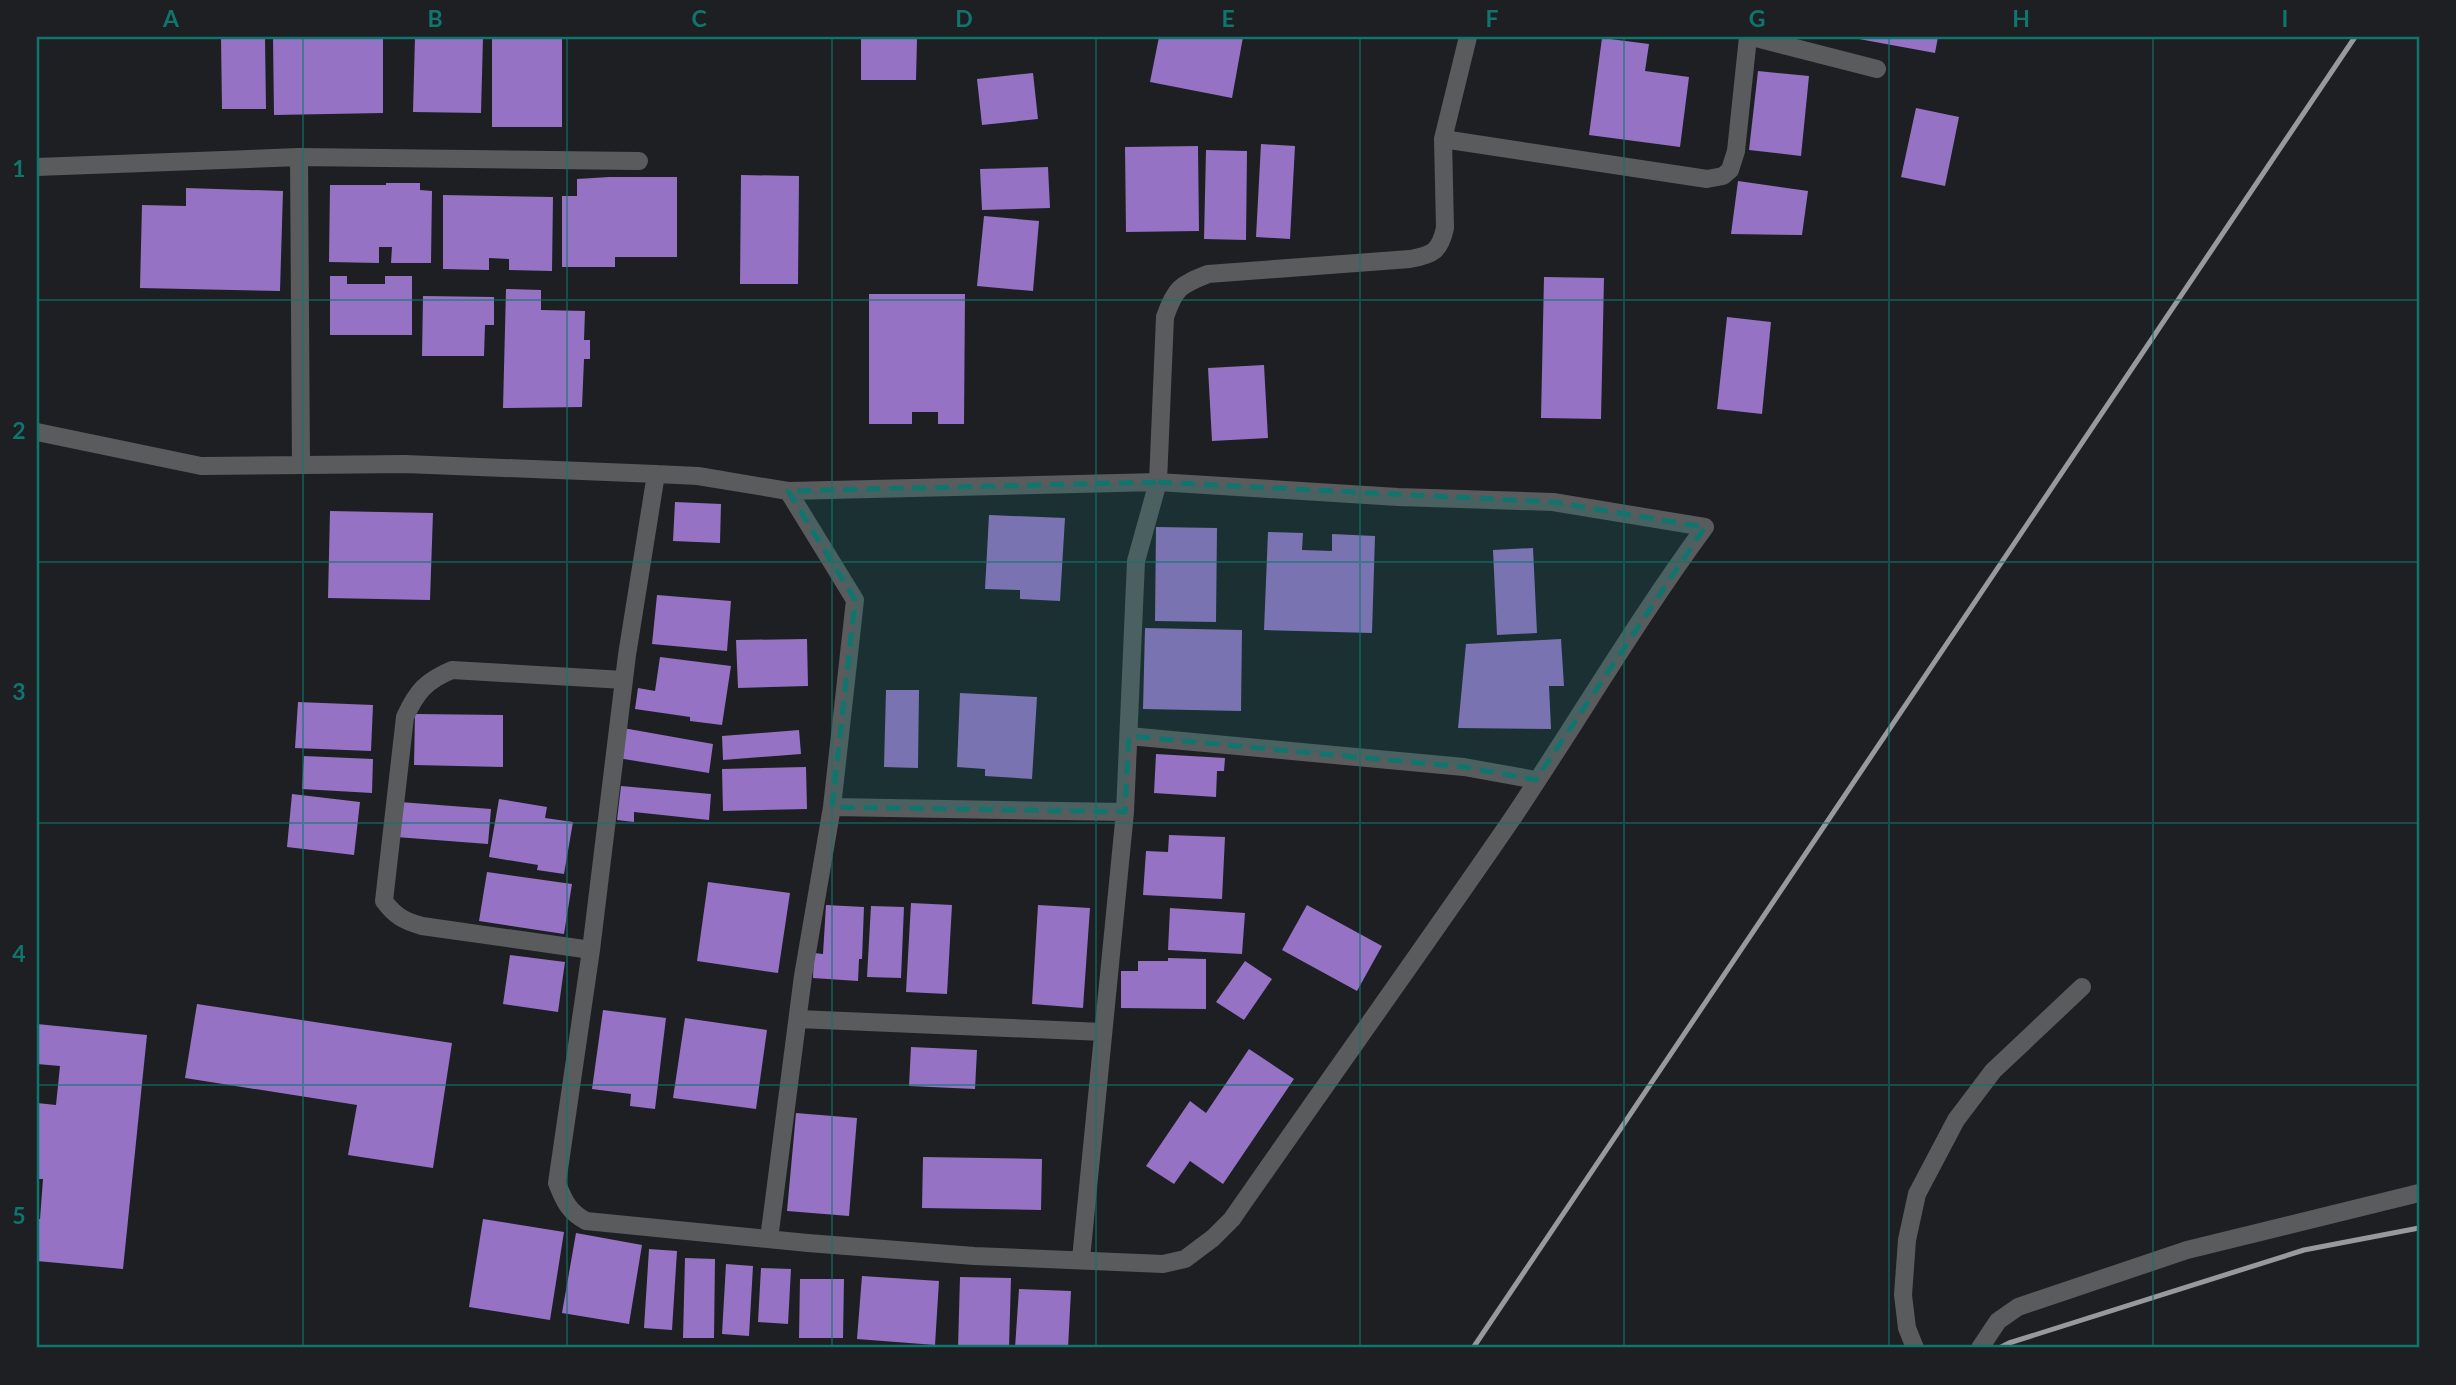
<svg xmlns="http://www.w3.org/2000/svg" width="2456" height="1385" font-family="Lato,sans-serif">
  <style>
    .building { fill: #9572c4 }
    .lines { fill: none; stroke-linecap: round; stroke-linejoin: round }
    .lane { stroke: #5a5b5d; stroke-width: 18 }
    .street { stroke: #5a5b5d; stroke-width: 18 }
    .rail { stroke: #98999c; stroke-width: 5 }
    .marked { fill: #0f766e; fill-opacity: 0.2; stroke: #0f766e; stroke-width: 5; stroke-dasharray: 14 9; stroke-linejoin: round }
    .grid { fill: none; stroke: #0f766e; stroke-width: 2; stroke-opacity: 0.55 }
    .neatline { fill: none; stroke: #0f766e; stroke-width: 2.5 }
    .grid-label { font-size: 23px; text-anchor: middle; font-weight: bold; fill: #0f766e }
  </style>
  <rect width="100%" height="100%" fill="#1e1f23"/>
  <!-- building -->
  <path class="building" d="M265,37L266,109H222L221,38Z
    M273,37H383V113L274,115Z
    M415,37H483L481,113L413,112Z
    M492,37H562V127H492Z
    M1159,37H1243L1232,98L1150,82Z
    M1848,37H1938L1935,53Z
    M861,38L917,39L916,80H861Z
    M1602,38L1649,44L1645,71L1689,77L1680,147L1589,135Z
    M1758,71L1809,76L1801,156L1749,150Z
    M1033,73L1038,119L982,125L977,79Z
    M1916,108L1959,117L1945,186L1901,177Z
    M1261,144L1295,146L1290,239L1256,237Z
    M1198,146L1199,231L1126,232L1125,147Z
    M1206,150L1247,151L1246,240L1204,239Z
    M1048,167L1050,208L982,210L980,169Z
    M741,175L799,176L798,284H740Z
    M609,177H677V257H615V267H562V196H577V179Z
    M1738,181L1808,191L1802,235L1731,234Z
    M386,183H420V190L432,191L431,263H391L392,247H379V263L329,262L330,185H386Z
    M186,188L283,191L280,291L140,288L142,205L186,206Z
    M443,195L553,197L552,271L509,270V259L489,258V270L443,269Z
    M984,216L1039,221L1033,291L977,286Z
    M330,276H347V284H385V276H412V335H330Z
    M1544,277L1604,278L1601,419L1541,418Z
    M506,289L541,290V310L585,311L584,340H590V359H584L582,407L503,408Z
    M869,294H965L964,424H938V412H912V424H869Z
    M423,296L494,297V325H485L484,356H422Z
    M1727,317L1771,322L1762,414L1717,409Z
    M1264,365L1268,438L1212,441L1208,368Z
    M675,502L721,504L720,543L673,541Z
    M330,511L433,513L430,600L328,598Z
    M989,515L1065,518L1060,601L1020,599V590L985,589Z
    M1156,527L1217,528L1216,622L1155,621Z
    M1268,532L1303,533L1302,550L1332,551V534L1375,536L1372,633L1264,630Z
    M1533,548L1537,633L1497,635L1493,550Z
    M657,595L731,601L727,651L652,644Z
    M1145,628L1242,630L1241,711L1143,709Z
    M807,639L808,686L738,688L736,640Z
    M1561,639L1564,686H1549L1551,729L1458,728L1466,644Z
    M660,657L731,666L722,725L690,721V717L635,709L638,688L655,691Z
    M886,690H919L918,768L884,767Z
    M960,693L1037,697L1032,779L985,776V769L957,767Z
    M298,702L373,705L371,751L295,748Z
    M415,714L503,715V767L414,765Z
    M623,728L713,744L709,773L618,758Z
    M799,730L801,754L723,760L722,736Z
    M1156,754L1225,758L1224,771H1217L1216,797L1154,793Z
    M304,756L373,759L372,793L302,789Z
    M806,767L807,809L723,811L722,769Z
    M621,786L711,794L709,820L634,812V822L617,820Z
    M292,794L360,802L354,855L287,847Z
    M499,799L547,807L545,818L573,822L564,874L537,870L538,865L489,857Z
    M400,802L491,809L488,844L396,837Z
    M1169,835L1225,837L1222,899L1143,895L1146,851L1168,852Z
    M487,872L572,884L564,934L479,921Z
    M708,882L790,893L778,973L697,961Z
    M911,903L952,905L947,994L906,992Z
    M826,905L864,907L862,959H859L858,981L813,978L814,953L823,954Z
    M1038,905L1090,908L1083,1008L1032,1004Z
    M1307,905L1382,946L1357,991L1282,950Z
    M871,906L904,907L901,978L867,977Z
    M1170,908L1245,913L1242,954L1168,950Z
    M510,955L565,962L558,1012L503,1004Z
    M1168,958L1206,959V1009L1121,1008V971H1138V961H1168Z
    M1245,961L1272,979L1244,1020L1216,1002Z
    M197,1004L452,1043L433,1168L348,1155L357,1105L185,1078Z
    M603,1010L666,1018L655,1109L630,1106L631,1094L592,1089Z
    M685,1018L767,1030L756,1109L673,1098Z
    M37,1024L147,1035L123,1269L37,1261V1219H40L43,1179H37V1103L56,1105L60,1066L37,1064Z
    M911,1047L977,1050L975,1089L909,1086Z
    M1249,1049L1294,1079L1223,1184L1190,1161L1174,1184L1146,1166L1190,1101L1206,1113Z
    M796,1113L857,1118L849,1216L787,1211Z
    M923,1157L1042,1159L1041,1210L922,1208Z
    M483,1219L564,1232L550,1320L469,1307Z
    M576,1233L642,1245L629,1324L562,1313Z
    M649,1249L677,1251L672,1330L644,1328Z
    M685,1258L715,1259L714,1338H683Z
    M726,1264L753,1266L749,1336L722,1334Z
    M761,1268L791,1269L788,1324L758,1322Z
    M862,1276L939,1281L935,1345L857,1339Z
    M960,1277L1011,1278L1009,1348H958Z
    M800,1279H844L843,1338H799Z
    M1019,1289L1071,1291L1068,1348H1015Z"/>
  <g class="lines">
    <!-- lane -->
    <path class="lane" d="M1915,1348L1907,1328L1903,1295L1907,1240L1917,1194L1956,1120L1993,1071L2082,987
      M1980,1348L1998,1321L2018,1307L2187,1250L2419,1193"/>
    <!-- street -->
    <path class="street" d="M1752,37L1877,69
      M1443,139L1707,179L1723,176L1730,170L1736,151L1748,37
      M299,157L301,465
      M37,167L299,157L639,161
      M37,432L201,466L405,464L656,474L698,476L788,491L855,600L832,807L1125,812L1136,561L1158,482L1398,497L1553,502L1705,527C1636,621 1577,722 1512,819C1420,953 1325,1085 1232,1219L1213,1238L1185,1259L1163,1264L974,1256L808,1243L586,1221C569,1212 564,1201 557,1183L591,950L627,655L656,474
      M788,491L1158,482L1165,317C1175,288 1180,285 1208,274L1410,259C1433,255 1440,251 1445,228L1443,139L1468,37
      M1129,736L1464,767L1536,780
      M591,950L422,926C404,921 395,916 384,901L405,717C417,691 426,681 452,670L624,680
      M798,1019L1103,1032
      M769,1239L803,976L832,807
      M1081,1259L1125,812"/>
    <!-- rail -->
    <path class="rail" d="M1473,1348L2355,37
      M1999,1348L2009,1343L2304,1250L2419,1228"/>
  </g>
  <!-- marked area -->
  <path class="marked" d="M1158,482L1553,502L1705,527L1536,780L1464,767L1129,736L1125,812L832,807L855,600L788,491Z"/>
  <!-- grid -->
  <path class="grid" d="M303,37V1348M567,37V1348M832,37V1348M1096,37V1348M1360,37V1348M1624,37V1348M1889,37V1348M2153,37V1348M37,300H2419M37,562H2419M37,823H2419M37,1085H2419"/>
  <!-- border -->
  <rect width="2456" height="1385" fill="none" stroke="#1e1f23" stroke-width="77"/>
  <rect x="38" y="38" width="2380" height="1308" class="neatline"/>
  <g class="grid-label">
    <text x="171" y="27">A</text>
    <text x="435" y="27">B</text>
    <text x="699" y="27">C</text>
    <text x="964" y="27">D</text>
    <text x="1228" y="27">E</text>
    <text x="1492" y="27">F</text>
    <text x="1757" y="27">G</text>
    <text x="2021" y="27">H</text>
    <text x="2285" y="27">I</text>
    <text x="19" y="177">1</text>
    <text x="19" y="439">2</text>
    <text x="19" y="700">3</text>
    <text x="19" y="962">4</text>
    <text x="19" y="1224">5</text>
  </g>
</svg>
